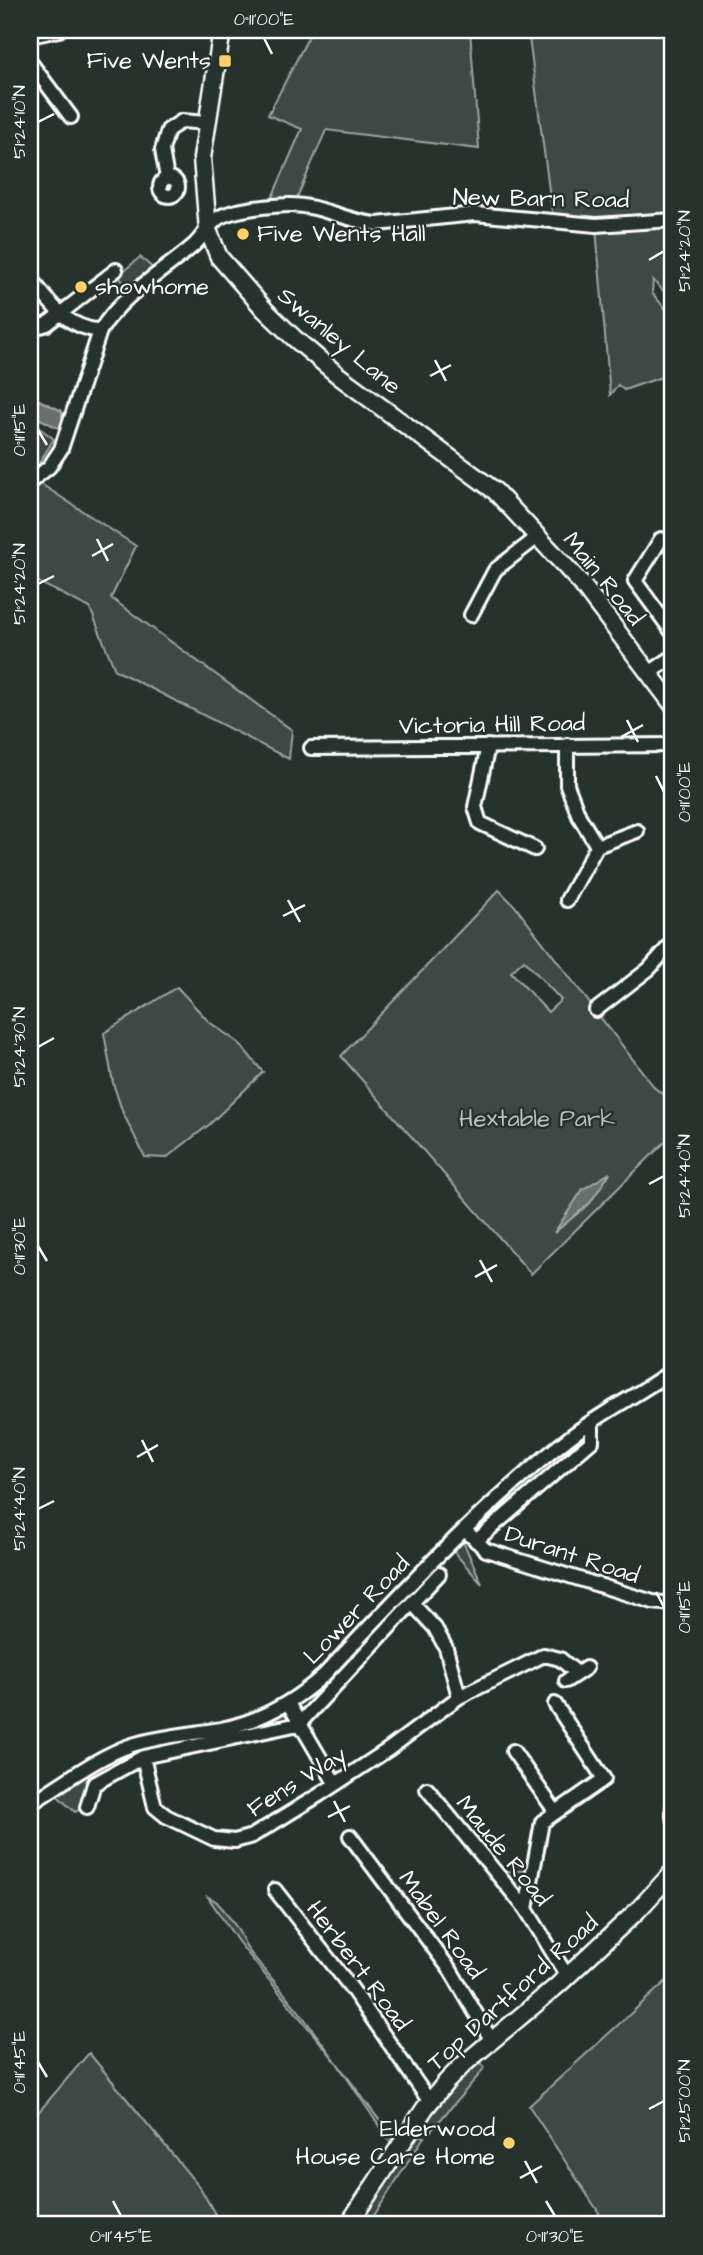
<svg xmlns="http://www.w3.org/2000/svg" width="703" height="2255" font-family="'Architects Daughter',sans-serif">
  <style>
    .green { fill: #3e4944; stroke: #9ea4a2; stroke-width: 2; fill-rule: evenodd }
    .water { fill: #67706c; stroke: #a4a9a7; stroke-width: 2 }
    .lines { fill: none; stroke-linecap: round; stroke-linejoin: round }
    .minor-casing { stroke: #fff; stroke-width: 18 }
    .major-casing { stroke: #fff; stroke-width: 21 }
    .minor { stroke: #26332d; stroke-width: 12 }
    .major { stroke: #26332d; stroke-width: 16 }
    .ticks { fill: none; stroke: #fff; stroke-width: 2.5 }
    .poi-dot { fill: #ffd166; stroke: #26332d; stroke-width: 2.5 }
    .labels { text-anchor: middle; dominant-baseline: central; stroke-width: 5; stroke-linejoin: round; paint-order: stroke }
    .poi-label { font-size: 24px; fill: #fff; stroke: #26332d; text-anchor: end }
    .street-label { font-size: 24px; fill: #fff; stroke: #26332d }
    .park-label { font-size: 24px; fill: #bbbfbe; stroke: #26332d }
    .neatline { fill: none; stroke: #fff; stroke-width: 2.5 }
    .ticks-label { font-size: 18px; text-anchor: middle; fill: #fff }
  </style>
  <rect width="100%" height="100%" fill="#26332d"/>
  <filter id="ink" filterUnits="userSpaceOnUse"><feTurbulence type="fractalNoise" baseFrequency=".0143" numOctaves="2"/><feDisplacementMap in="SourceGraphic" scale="14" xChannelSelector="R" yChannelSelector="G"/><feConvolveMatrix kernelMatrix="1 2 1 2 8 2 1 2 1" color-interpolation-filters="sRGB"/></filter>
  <g filter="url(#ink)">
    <!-- green -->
    <path class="green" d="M312,30H470L479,149L326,130L296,200H271L302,129L268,115Z
      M528,30H673V217L553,220Z
      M673,222V301L653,280L652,293L673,318V344L666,350L673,359V373L624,390L618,385L610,395L596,228Z
      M140,257L155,270L130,290L118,276Z
      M30,421L54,439L38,465L30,471Z
      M41,484L136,546L111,598L292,730L289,759L115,670L90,608L30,578V493Z
      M499,890L514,905L655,1088L673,1103V1134L531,1274L341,1056ZM524,960L561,1000L548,1012L511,972Z
      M177,987L209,1022L239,1043L263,1072L210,1124L166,1158L145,1157L123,1113L113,1083L104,1033Z
      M584,1433L588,1438L477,1534L473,1530L534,1473Z
      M462,1539L482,1584L452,1550Z
      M288,1703L298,1723L143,1757L89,1788L84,1807L75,1812L52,1791L118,1752L225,1728Z
      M532,1870L526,1909L495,1872Z
      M208,1897L216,1901L223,1909L237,1928L248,1950L298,2010L391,2136L392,2141H389L337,2063L239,1943Z
      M673,1975V2225H607L529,2106Z
      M89,2053L201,2189L221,2225H30V2122Z
      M480,2060L484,2068L479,2075L430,2132L420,2123L452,2084Z
      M416,2135L424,2137L368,2225H356Z"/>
    <!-- water -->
    <path class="water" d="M39,400L62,411V430L30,414Z
      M610,1173L590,1203L554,1233L583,1189Z"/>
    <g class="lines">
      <defs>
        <path id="minor" d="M30,36L59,30
          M30,62L71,117
          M167,178L162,150L168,130L182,121L207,123
          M160 187a9 9 0 1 1 18 0a9 9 0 1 1-18 0Z
          M30,278C52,304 63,326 100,331
          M30,329L47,324L116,270
          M30,482L49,467L61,449L100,331C123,293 162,273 194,245C203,237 210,223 220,217C235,209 270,206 288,205C319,204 347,222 377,224L475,214L596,225L673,220
          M661,539L635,581L673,633
          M471,615L495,570L539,536
          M649,673L673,657
          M488,746L475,807L480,823L535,849
          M311,748L673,745
          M597,846L637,831
          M567,900L597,846L579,816L567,785V745
          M596,1010L649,969L673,942
          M465,1530L486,1550L653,1602L673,1604
          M476,1541L592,1441V1422
          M412,1603L435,1628L446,1648L459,1697
          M566,1681L586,1668
          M288,1703L335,1783
          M513,1751L555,1811
          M143,1757L155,1807L166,1816L214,1839L235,1841L252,1836L319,1795L389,1749L459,1697L512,1671L544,1655L560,1659L577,1673
          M427,1789L526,1909L567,1976
          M30,1804C62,1784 96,1757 132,1745C160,1736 192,1734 221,1729C261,1721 295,1701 324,1675C402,1592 480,1507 570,1437C602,1412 640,1394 673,1370
          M87,1807L94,1784L143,1757L299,1724L439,1574
          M673,1807V1817
          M350,1836L451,1971L492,2041
          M275,1890L352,1989L430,2102
          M526,1909L542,1822L604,1779L555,1704"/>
        <path id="major" d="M222,30L202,158L208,230L219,257L265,310L294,338L339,376L495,491L580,582L673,705
          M348,2225L425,2108L447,2081L464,2064L558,1985L637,1911L673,1872"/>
      </defs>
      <!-- minor casing -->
      <use href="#minor" class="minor-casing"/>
      <!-- major casing -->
      <use href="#major" class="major-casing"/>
      <!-- minor -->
      <use href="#minor" class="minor"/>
      <!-- major -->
      <use href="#major" class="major"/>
    </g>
  </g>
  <!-- ticks -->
  <path class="ticks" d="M264,38L272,54M38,122L54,114M649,260L664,251M435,360L446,381M430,376L451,365M38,430L47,445M97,539L108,561M92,556L113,544M38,584L54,576M627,720L638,742M621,737L643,725M656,776L664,792M288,900L300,922M283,916L305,905M38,1047L54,1038M649,1184L664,1176M38,1246L47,1261M480,1260L492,1282M475,1277L497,1265M142,1440L153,1462M137,1457L158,1445M38,1509L54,1501M656,1592L664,1607M334,1801L345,1822M328,1817L350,1806M38,2062L47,2077M649,2109L664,2101M525,2161L537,2183M520,2178L542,2166M113,2201L121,2216M546,2201L555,2216"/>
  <!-- markers -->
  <g class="poi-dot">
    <rect x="218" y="54" width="14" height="14" rx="3.5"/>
    <circle cx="243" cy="234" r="7"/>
    <circle cx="81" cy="287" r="7"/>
    <circle cx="509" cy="2143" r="7"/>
  </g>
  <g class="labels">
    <!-- poi labels -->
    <g class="poi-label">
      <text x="211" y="61">Five Wents</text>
      <text x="257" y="234" text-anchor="start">Five Wents Hall</text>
      <text x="95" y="287" text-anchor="start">showhome</text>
      <text x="495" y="2129">Elderwood<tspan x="495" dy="28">House Care Home</tspan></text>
    </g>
    <!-- street labels -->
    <g class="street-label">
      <text transform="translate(541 199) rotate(1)">New Barn Road</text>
      <text transform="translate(339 341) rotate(40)">Swanley Lane</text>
      <text transform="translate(603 579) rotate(51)">Main Road</text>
      <text transform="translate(492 725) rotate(-1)">Victoria Hill Road</text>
      <text transform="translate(572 1555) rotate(18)">Durant Road</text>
      <text transform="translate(357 1610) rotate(-46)">Lower Road</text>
      <text transform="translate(297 1782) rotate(-32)">Fens Way</text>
      <text transform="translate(503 1851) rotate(51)">Maude Road</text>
      <text transform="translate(441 1925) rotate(54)">Mabel Road</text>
      <text transform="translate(358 1966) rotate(53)">Herbert Road</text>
      <text transform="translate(513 1993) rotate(-42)">Top Dartford Road</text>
    </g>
    <!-- park labels -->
    <g class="park-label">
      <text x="537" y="1119">Hextable Park</text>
    </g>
  </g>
  <!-- margin -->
  <rect width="703" height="2255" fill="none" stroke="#26332d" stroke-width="77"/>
  <rect x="38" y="38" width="626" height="2178" class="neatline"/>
  <g class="ticks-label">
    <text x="264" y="25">0°11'00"E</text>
    <text transform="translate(19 122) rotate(-90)" y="6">51°24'10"N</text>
    <text transform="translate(684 251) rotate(-90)" y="6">51°24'20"N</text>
    <text transform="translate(19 430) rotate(-90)" y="6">0°11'15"E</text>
    <text transform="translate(19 584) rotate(-90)" y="6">51°24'20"N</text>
    <text transform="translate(684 792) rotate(-90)" y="6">0°11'00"E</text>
    <text transform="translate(19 1047) rotate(-90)" y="6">51°24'30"N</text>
    <text transform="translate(684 1176) rotate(-90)" y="6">51°24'40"N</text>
    <text transform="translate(19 1246) rotate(-90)" y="6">0°11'30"E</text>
    <text transform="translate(19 1509) rotate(-90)" y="6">51°24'40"N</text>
    <text transform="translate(684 1607) rotate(-90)" y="6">0°11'15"E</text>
    <text transform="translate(19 2062) rotate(-90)" y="6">0°11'45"E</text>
    <text transform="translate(684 2101) rotate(-90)" y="6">51°25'00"N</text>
    <text x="121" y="2242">0°11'45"E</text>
    <text x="555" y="2242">0°11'30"E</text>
  </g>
</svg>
